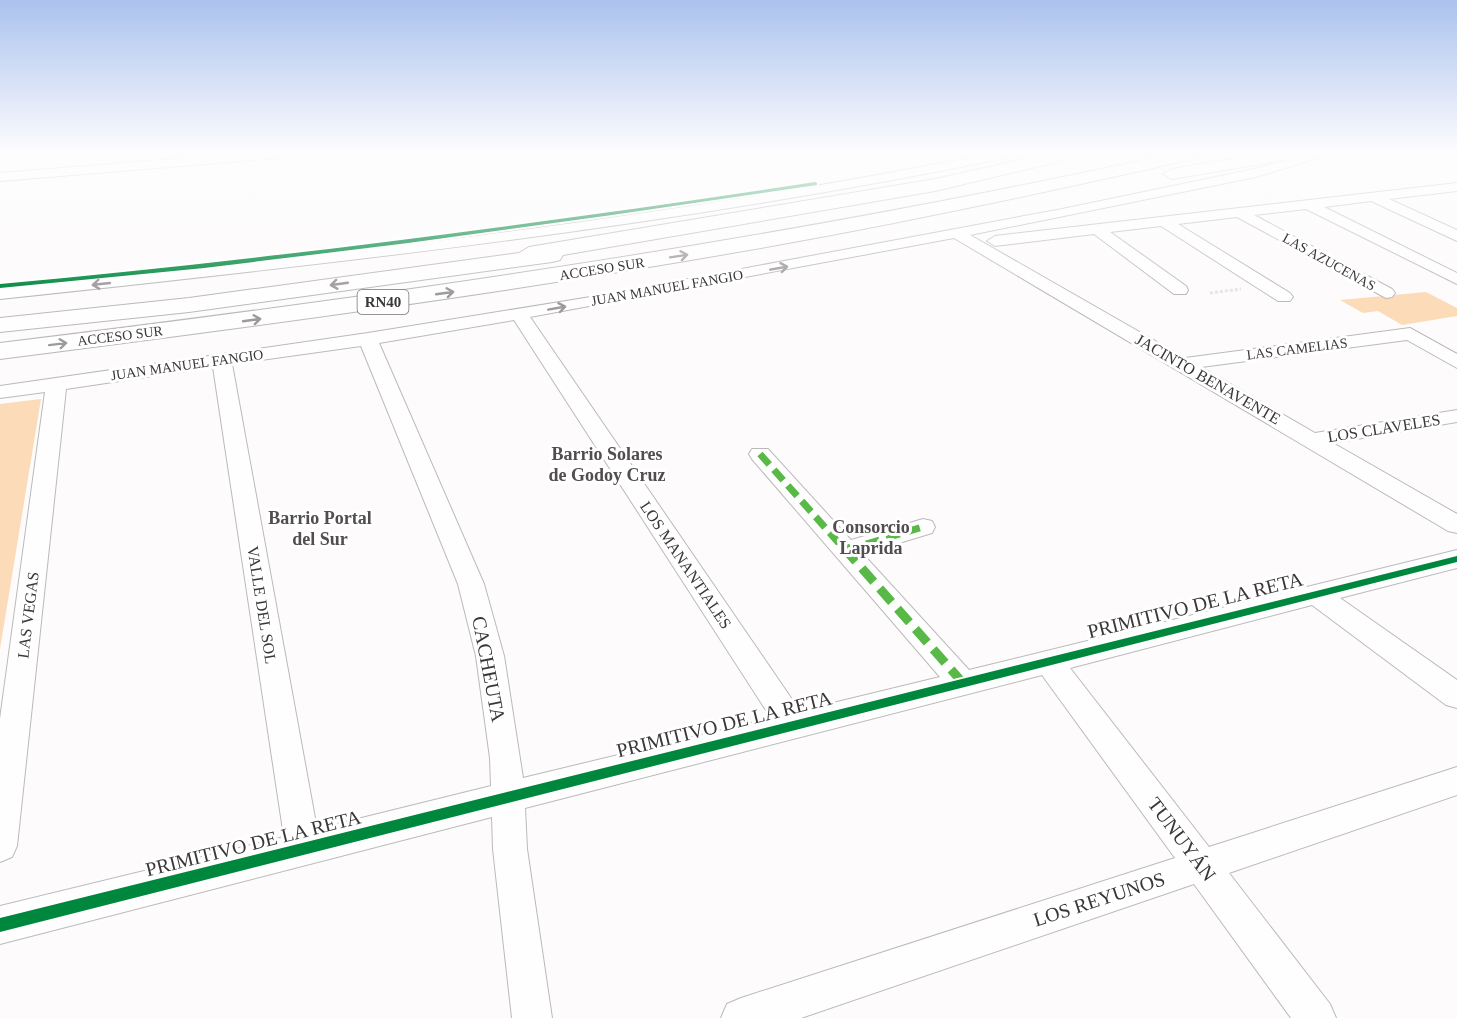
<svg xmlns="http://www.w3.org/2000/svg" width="1457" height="1018" font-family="Georgia,serif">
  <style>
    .green { fill: #fcdbb8 }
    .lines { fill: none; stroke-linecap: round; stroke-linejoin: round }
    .minor-casing { stroke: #bbbaba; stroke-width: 2 }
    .highway-casing { stroke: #bbbaba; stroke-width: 2 }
    .path { stroke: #e7e6e6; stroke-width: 3; stroke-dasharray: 3 2; stroke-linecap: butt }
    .minor { fill: #fffeff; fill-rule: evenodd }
    .highway { fill: #fffeff; fill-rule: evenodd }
    .quiet-far1 { stroke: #58b947; stroke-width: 7; stroke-dasharray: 14 7; stroke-linecap: butt }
    .quiet { stroke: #58b947; stroke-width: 9; stroke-dasharray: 18 9; stroke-linecap: butt }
    .cycleway-casing { stroke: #fff; stroke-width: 4 }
    .cycleway { fill: #00873e; fill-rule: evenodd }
    .oneway { stroke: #9c9a9b }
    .labels { text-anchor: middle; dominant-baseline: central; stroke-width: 6; stroke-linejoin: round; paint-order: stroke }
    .far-street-label { font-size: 14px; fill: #3a3737; stroke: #fff }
    .shield { fill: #fff; stroke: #757373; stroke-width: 1.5 }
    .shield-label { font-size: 15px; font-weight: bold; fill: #3a3737 }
    .street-label { font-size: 16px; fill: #3a3737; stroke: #fff }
    .neighbourhood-label { font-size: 18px; font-weight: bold; fill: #524d4e; stroke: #fff }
    .near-street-label { font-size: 20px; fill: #3a3737; stroke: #fff }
  </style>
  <rect width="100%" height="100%" fill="#fdfbfc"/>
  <!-- green -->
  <path class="green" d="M1426,292L1457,308V316L1402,325L1378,311L1363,313L1340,300Z
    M41,399L0,649V404Z"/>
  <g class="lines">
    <defs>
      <path id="minor" d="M247,153H295L289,157L0,181V173Z
        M993,153H1016L1010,157C677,226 338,263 0,299V289C332,255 665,219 993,153Z
        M1315,153H1334L1256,177L970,235L1185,358L1410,328L1457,354V368L1407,340L1201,367L1315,433L1457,410V422L1333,443L1457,514V533L1448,531L954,238L530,317L800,711L940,677L752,459L749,454L752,449H768L851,540L923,519L932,521L935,527L932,533L863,554L969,670L1457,550V568L1340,598L1457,680V708L1446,705L1312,605L1070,668L1209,847L1457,767V795L1229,873L1330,1004L1336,1018H1291L1194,884L801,1018H721L727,1004L741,998L1175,858L1042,675L525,808L527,849L552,1018H512L493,849L492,817L0,944V906L284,837L213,367L66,389L17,846L12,857L0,862V719L45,392L0,398V386L368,333L597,296L1062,209L1254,169ZM514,320L771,718L523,778L504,656L484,584L379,343ZM361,346L458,584L476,656L490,758L491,786L317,829L232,364Z
        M1457,183V191L1389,199L1457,230V241L1371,201L1324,207L1457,273V284L1306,209L1254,215L1392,289L1395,293L1392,297L1386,298L1237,217L1178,224L1290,293L1293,297L1290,301H1278L1161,226L1110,232L1186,286L1188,290L1186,294H1174L1094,234L995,246L987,241L995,236Z"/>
      <path id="highway" d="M1051,153H1081L1078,157L935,191L563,255L560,260L552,262L189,312L0,332V318L189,298L519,253L529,247L935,179Z
        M1175,153H1206L1197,158C1048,192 899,224 749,250C500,294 250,327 0,359V343C394,295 787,239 1175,153Z
        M1266,153H1304L1295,158L1172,179L1163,174L1172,169Z"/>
    </defs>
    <!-- minor casing -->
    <use href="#minor" class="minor-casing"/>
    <!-- highway casing -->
    <use href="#highway" class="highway-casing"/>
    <!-- path -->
    <path class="path" d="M1210,293L1241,289"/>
    <!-- minor -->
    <use href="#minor" class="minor"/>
    <!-- highway -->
    <use href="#highway" class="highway"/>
    <!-- quiet-far1 -->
    <path class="quiet-far1" d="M760,454L845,550
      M846,550L923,527"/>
    <!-- quiet -->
    <path class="quiet" d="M844,548L962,682
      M846,550L851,548"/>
    <defs>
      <path id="cycleway" d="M815,182L817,183V185L612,215L408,243L204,268L0,288V284C273,259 544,223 815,182Z
        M1457,556V562L0,932V918Z"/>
    </defs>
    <!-- cycleway casing -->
    <use href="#cycleway" class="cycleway-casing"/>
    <!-- cycleway -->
    <use href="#cycleway" class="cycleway"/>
  </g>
  <!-- one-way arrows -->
  <defs><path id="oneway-shaft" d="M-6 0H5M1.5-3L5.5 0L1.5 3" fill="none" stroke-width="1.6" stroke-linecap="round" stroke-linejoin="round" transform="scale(1.5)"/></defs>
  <g class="oneway">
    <use href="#oneway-shaft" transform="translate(679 256) rotate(-9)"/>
    <use href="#oneway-shaft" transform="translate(779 268) rotate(-10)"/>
    <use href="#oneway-shaft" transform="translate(101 284) rotate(174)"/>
    <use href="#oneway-shaft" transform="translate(339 284) rotate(172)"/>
    <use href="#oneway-shaft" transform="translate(445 293) rotate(-8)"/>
    <use href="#oneway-shaft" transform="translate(557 308) rotate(-10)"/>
    <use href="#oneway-shaft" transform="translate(252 320) rotate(-8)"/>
    <use href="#oneway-shaft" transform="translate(58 344) rotate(-7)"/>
  </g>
  <!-- sky -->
  <linearGradient id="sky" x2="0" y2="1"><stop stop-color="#abc2ee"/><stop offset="0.52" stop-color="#fefdfe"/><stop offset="1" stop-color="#fefdfe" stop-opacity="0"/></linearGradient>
  <rect width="1457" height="295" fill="url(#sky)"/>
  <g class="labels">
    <!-- far-street labels -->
    <g class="far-street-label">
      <text transform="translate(1329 262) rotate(29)">LAS AZUCENAS</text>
      <text transform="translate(602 269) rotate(-9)">ACCESO SUR</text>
      <text transform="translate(667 288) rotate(-10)">JUAN MANUEL FANGIO</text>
      <text transform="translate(120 336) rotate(-7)">ACCESO SUR</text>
      <text transform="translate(1297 349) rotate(-7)">LAS CAMELIAS</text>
      <text transform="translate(187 365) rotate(-8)">JUAN MANUEL FANGIO</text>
    </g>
    <!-- shield labels -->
    <rect class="shield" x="357.5" y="290" width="51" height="24" rx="4.5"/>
    <g class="shield-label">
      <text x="383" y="302">RN40</text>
    </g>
    <!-- street labels -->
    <g class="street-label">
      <text transform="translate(1208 379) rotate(30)">JACINTO BENAVENTE</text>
      <text transform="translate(1384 428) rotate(-9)">LOS CLAVELES</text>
      <text transform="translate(686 565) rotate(56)">LOS MANANTIALES</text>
      <text transform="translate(262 605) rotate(81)">VALLE DEL SOL</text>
      <text transform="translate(28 615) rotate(-83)">LAS VEGAS</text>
    </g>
    <!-- neighbourhood labels -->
    <g class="neighbourhood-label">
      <text x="607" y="454">Barrio Solares<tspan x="607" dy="21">de Godoy Cruz</tspan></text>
      <text x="320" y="518">Barrio Portal<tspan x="320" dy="21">del Sur</tspan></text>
      <text x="871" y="527">Consorcio<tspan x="871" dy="21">Laprida</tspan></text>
    </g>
    <!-- near-street labels -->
    <g class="near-street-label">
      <text transform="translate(1195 605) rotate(-14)">PRIMITIVO DE LA RETA</text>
      <text transform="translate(489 669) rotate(79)">CACHEUTA</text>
      <text transform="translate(724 724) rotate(-14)">PRIMITIVO DE LA RETA</text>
      <text transform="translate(1182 839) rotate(53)">TUNUYÁN</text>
      <text transform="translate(253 843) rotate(-14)">PRIMITIVO DE LA RETA</text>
      <text transform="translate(1099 899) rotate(-18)">LOS REYUNOS</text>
    </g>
  </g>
</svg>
